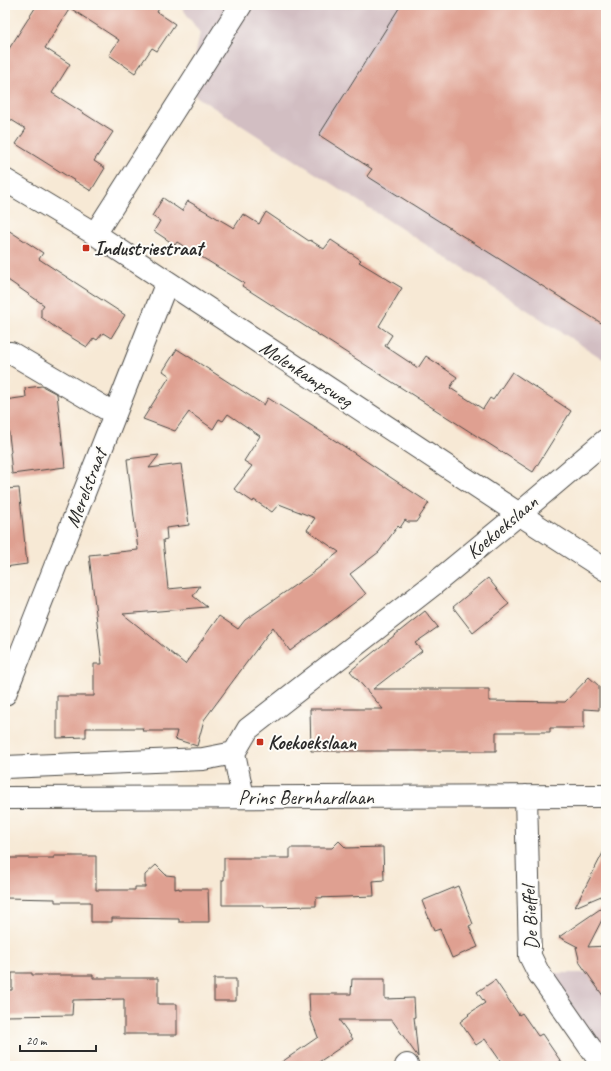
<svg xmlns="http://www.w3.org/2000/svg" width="611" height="1071" font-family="Caveat,sans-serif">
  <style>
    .industrial { fill: #d2bec2 }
    .building { fill: #dfa091 }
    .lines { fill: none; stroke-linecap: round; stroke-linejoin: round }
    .minor-casing { stroke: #4a4844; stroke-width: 24 }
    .minor { stroke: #fff; stroke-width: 22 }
    .poi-dot { fill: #c8321e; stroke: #fdfcf7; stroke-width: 1.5 }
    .labels { text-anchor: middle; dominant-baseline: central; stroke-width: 4; stroke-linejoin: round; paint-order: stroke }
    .poi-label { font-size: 20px; font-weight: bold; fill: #2b2b2b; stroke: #fdfcf7; text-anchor: start }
    .street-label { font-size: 20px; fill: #2b2b2b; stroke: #fdfcf7 }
  </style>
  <rect width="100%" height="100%" fill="#fdfcf7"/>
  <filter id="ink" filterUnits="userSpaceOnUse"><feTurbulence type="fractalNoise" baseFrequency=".025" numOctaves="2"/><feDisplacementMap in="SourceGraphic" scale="8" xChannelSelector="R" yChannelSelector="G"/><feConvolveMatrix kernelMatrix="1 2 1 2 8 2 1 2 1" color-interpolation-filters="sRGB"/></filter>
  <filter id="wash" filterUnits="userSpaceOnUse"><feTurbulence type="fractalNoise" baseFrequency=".012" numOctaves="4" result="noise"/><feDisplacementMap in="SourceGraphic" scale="16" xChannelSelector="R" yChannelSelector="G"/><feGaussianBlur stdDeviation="0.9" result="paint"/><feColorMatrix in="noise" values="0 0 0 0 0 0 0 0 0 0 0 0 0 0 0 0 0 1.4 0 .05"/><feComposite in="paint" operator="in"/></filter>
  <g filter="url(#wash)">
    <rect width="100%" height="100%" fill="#f7e9d5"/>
    <!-- industrial -->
    <path class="industrial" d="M180,5H606V361L188,91L200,33Z
      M553,973H606V1066L539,974Z"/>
    <g id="blocks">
      <!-- building -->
      <path class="building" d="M37,5H161L157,12L175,24L157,51L152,48L135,73L109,55L119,40L70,8L45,48L70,64L52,93L113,132L94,161L105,168L91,191L16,144L26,129L5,116V55Z
        M401,5H597L606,11V326L367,176L372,169L319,135Z
        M163,198L182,211L188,201L234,228L243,214L259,224L266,212L309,241L310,240L324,249L331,240L361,260L359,262L402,288L379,326L392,335L385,346L418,368L426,356L457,377L450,388L483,409L490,398L493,400L512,372L571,411L533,472L242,286L244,283L177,242L175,245L154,231L160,221L152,216Z
        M5,228L43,253L39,259L125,315L111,338L103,333L97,340L94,338L87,347L59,330L41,317V309L44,305L5,278Z
        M177,349L264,405L268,398L342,445L429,503L416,522H408L405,520L400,528L398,526L379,552L350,574L366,594L290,651L273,627L204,720L197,746L175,739L177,731H142L143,728H86V737L57,738V696H94V664H102L89,555L138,550L127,459L159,455L149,468L181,464L189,525L166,528L167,539L163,540L168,589L200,586L193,596L207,607L123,614L185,664L219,616L238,629L245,620L311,574L339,552L307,530L315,518L279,504L272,512L254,500L253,502L234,489L252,466L244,461L260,436L228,414L223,421L219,419L213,429L189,412L175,431L143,419L170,376L163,371Z
        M42,386L57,394L65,467L12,474L10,453L11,452L5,400L26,397L25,388Z
        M19,488L27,564L5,567V489Z
        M488,578L509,604L473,633L453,607Z
        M425,611L438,627L415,643L422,651L373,689H489V701L565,702L589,677L599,686V710L584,709V728H550V732H496V751H311L310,709H383L350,671Z
        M339,841L346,848L383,847L384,880L373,881L374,896L316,898V906L264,907V905H222V880H224V858H290V848H332Z
        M606,847V894L575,907Z
        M54,856H96V890H135V887H145V875L156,865L166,875L175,876V889L179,888V889H208L209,922H179V919L112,918V922H91V902H55V899L5,898V866H9V858H54Z
        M458,886L473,924L469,926L478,947L452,958L440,929L434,931L422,901Z
        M606,905V912L588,947L606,946V1000L580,963L576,947H578L559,937Z
        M12,973H32V975H93V978H158V1004H177V1035H147V1034H124V999L73,1000L72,1015L5,1016V990H12Z
        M214,979H236V1001H214Z
        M352,979H385V999L414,998L415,1017H414L418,1057L392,1020H339L353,1039L313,1066H276L318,1037L310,1016L309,994H351Z
        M495,980L519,1015L522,1013L538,1036L542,1034L564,1066H504L485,1039L476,1045L460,1022L469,1015L468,1014L485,1003L477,992Z"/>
    </g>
  </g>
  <g filter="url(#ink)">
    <use href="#blocks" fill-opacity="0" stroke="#4a4844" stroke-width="1"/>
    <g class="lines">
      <defs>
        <path id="minor" d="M5,180L95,234L519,514L606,570
          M95,234L241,5
          M5,353H11L115,414
          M5,694L115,414L167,282
          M234,753L243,797
          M5,767L203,759L234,753L248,729L434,584L519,514L606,440
          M526,796L530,956L539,974L603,1066
          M5,798L606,796
          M406,1066L407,1065"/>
      </defs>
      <!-- minor casing -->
      <use href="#minor" class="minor-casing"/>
      <!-- minor -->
      <use href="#minor" class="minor"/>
    </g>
  </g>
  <!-- markers -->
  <g class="poi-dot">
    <rect x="82" y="244" width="8" height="8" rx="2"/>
    <rect x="256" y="738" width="8" height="8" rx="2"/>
  </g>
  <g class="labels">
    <!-- poi labels -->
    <g class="poi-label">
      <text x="94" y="248">Industriestraat</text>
      <text x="268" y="742">Koekoekslaan</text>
    </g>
    <!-- street labels -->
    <g class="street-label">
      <text transform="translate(306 374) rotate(33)">Molenkampsweg</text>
      <text transform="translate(86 488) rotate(-69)">Merelstraat</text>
      <text transform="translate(502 527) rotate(-40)">Koekoekslaan</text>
      <text x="306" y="797">Prins Bernhardlaan</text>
      <text transform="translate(530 918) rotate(-93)">De Bieffel</text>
    </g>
  </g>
  <!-- margin -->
  <rect width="611" height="1071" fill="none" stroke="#fdfcf7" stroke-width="20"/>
  <!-- scale -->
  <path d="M20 1045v6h76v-6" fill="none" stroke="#2b2b2b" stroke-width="2"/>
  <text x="26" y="1045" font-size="12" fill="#2b2b2b" stroke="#fdfcf7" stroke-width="3" paint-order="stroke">20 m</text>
</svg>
